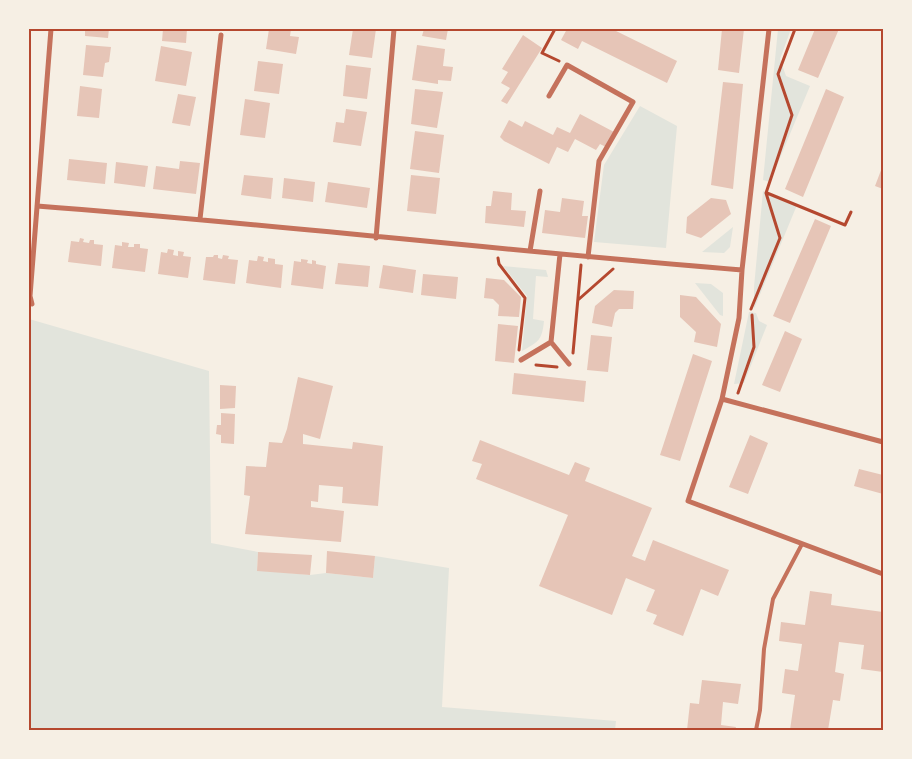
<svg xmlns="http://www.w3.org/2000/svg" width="912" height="759" font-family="Cabin,sans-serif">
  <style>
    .green { fill: #e2e4dc }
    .building { fill: #e6c5b7 }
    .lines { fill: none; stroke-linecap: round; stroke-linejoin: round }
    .path { stroke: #b5482f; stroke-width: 3 }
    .service { stroke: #c5725c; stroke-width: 4 }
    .minor { stroke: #c5725c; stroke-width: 5 }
    .neatline { fill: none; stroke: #b5482f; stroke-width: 2 }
  </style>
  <rect width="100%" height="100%" fill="#f6efe4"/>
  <!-- green -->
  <path class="green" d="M778,29H791L780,59L786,76L810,86L770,182L763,180Z
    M640,106L677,126L666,248L594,242L604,165Z
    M763,191L797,205L754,309V287Z
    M733,227L730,247L724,253L702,252Z
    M503,266L546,270L548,277L536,276L533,319L544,321C542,341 538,342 522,351L527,296Z
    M695,283L711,284L723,293V316L720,315Z
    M749,312L756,313L759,321L767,325L744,383L734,384Z
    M29,319L209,371L211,543L258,552L257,570L310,575L326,573L373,578L375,556L449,568L442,707L616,721L615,730H29Z"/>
  <!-- building -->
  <path class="building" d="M85,29H109L108,38L85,36Z
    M163,29H187L186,43L162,41Z
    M269,29H291L290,36L299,37L296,54L266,49Z
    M353,29H376L372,58L349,55Z
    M424,29H448L446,40L422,36Z
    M567,29H612L677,61L667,83L582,41L578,49L561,40Z
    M722,29H744L739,73L718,70Z
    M815,29H839L818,78L798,70Z
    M523,35L542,48L507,104L501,101L510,88L501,83L508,72L502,69Z
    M86,45L111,47L109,62L105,63L103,77L83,75Z
    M417,45L445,49L443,66L453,67L451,81L438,80V84L412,80Z
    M161,46L192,52L186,86L155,81Z
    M258,61L283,64L279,94L254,91Z
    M346,65L371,68L367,99L343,96Z
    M723,82L743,84L733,189L711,185Z
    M80,86L102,89L99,118L77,116Z
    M415,89L443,92L437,128L411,124Z
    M826,89L844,97L803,197L785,189Z
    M178,94L196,97L190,126L172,123Z
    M245,99L270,103L265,138L240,135Z
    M346,109L367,112L361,146L333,142L336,122L344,123Z
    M580,114L614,132L606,147L600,144L596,150L575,139L568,152L557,147L549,164L504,141L500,137L509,120L522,127L525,121L553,135L557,127L570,133Z
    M415,131L444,135L439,173L410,169Z
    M69,159L107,163L105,184L67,180Z
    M180,161L200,163L196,194L153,189L156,166L179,169Z
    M116,162L148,166L145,187L114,183Z
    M883,165V189L875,186Z
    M244,175L273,178L271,199L241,195Z
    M411,175L440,178L436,214L407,211Z
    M284,178L315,182L313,202L282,198Z
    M328,182L370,188L367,208L325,202Z
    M493,191L512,193L511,210L526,211L524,227L485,223L486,206H491Z
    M562,198L584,201L582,216H588L585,238L542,233L545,210L560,212Z
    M711,198L726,200L731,214L701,238L686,233L687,217Z
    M815,219L831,226L790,323L773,316Z
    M80,238L84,239L83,242L89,243L90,240H94V244L103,245L101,266L68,262L71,241L79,242Z
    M122,242L129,243L128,247H134V244H140V248L148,249L145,272L112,268L115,245L122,246Z
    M168,249L174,250L173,255L178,256V251L184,252L183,256L191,257L188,278L158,274L161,252L167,253Z
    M214,255H218V258L222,259L223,255L229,256L228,259L238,260L235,284L203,280L206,257H213Z
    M258,256L264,257L263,261L268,262V258L275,259V264L283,265L281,288L246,283L249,260L257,261Z
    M301,259L308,260L307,263L312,264V260L316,261V264L326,266L323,289L291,285L294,261L301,262Z
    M338,263L370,266L368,287L335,284Z
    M383,265L416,270L413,293L379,288Z
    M423,274L458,277L456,299L421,295Z
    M486,278L504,280L521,297L519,317L498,316L499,305L493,299L484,298Z
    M614,290L634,291L633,309H619L615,313L612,327L592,323L595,306Z
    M680,295L696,297L721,324L717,347L694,342L696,332L680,317Z
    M498,324L518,326L514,363L495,361Z
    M785,331L802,339L780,392L762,385Z
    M591,335L612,337L608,372L587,370Z
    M693,354L712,361L680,461L660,455Z
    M514,373L586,381L584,402L512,394Z
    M298,377L333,386L320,439L303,434V444L352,449L353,442L383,446L378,506L342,503L343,487L319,485L318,502L311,501V507L344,511L341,542L245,534L250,496L244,495L246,466L266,467L269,442L282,443L287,429Z
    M220,385L236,386L235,408L220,409Z
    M221,413L235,414L234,444L221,443V435L216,434L217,425H221Z
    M750,435L768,443L748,494L729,487Z
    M480,440L569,475L575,462L590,468L585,481L652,508L632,556L645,561L653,540L729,570L718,596L701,589L683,636L653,624L657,615L646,611L655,590L626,578L612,615L539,586L568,515L476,479L482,464L472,461Z
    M859,469L883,475V494L854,486Z
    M327,551L375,556L373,578L326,573Z
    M258,552L312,555L310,575L257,571Z
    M810,591L832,594L831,605L883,612V672L861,669L864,645L839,642L835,672L844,674L840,701L833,700L828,730H790L795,695L782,693L785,669L798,671L802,644L779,641L781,622L805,625Z
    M702,680L741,684L738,704L723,702L721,725L736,727L735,730H687L690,703L699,704Z"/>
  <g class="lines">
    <!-- path -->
    <path class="path" d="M555,29L542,53L559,61
      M767,193L845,225L851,212
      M498,258L499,264L525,298L519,350
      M578,300L613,269
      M751,309L780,238L766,193L792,115L778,74L795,29
      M573,353L581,265
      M536,365L557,367
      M738,393L754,347L752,315"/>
    <!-- service -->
    <path class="service" d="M756,730L760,710L764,649L773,599L802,544"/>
    <!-- minor -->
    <path class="minor" d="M769,29L742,270L739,318L722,399L688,501L883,574
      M549,96L567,65L633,102L599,161L588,257
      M37,206C273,224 507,251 742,270
      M200,219L221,35
      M376,238L394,29
      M530,251L540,191
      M560,254L551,342L569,364
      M32,304L30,296L51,29
      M521,360L551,342
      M722,399L883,442"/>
  </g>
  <!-- border -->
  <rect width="912" height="759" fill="none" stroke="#f6efe4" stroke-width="60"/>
  <rect x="30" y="30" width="852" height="699" class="neatline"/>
</svg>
